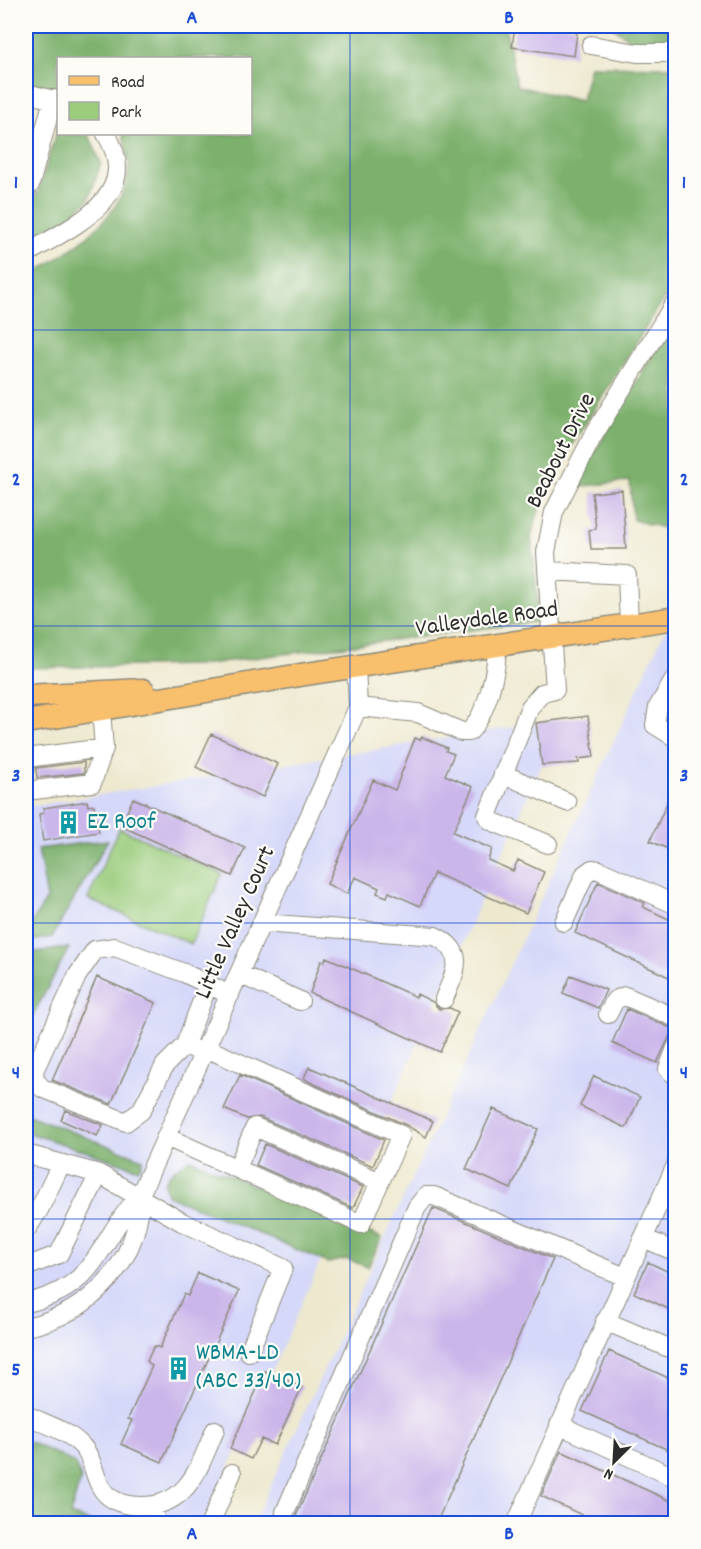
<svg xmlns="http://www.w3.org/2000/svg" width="701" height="1549" font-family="Dekko,sans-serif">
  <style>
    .built { fill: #d5d8f9 }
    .green { fill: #9acc7c; stroke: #627c54; stroke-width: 1.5 }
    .forest { fill: #7bb06c; stroke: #536e4c; stroke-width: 1.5 }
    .building { fill: #cbb6ea }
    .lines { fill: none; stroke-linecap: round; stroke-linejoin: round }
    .minor-casing { stroke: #8c8a7c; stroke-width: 20 }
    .major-casing { stroke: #8c8a7c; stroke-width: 25 }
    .minor { stroke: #fff; stroke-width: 18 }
    .major { stroke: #f8bf6c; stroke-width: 22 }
    .grid { fill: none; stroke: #1d4ed8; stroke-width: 1.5; stroke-opacity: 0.55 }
    .labels { text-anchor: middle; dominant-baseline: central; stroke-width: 4.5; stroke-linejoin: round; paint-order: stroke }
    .street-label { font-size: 24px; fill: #2b2b2b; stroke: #fdfcf7 }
    .culture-label { font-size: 24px; fill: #0d838f; stroke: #fdfcf7; text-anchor: start }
    .neatline { fill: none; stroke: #1d4ed8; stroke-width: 2 }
    .grid-label { font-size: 20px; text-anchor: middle; font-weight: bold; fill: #1d4ed8 }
  </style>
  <rect width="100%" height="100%" fill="#fdfcf7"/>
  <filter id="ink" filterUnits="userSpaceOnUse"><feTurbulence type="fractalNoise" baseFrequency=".0167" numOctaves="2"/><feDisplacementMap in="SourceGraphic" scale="12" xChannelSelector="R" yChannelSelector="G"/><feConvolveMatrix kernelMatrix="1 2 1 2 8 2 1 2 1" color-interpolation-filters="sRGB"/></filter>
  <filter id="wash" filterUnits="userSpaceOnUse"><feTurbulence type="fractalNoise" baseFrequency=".008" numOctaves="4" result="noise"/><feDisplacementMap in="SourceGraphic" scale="24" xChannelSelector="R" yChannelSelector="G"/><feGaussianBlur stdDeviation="1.35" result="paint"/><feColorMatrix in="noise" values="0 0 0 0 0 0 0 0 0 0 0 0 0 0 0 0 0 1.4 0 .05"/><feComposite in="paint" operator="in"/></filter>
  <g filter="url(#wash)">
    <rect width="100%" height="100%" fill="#ede8ce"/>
    <!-- built -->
    <path class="built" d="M675,618V1523L253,1524L670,619Z
      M562,719L204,1523L26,1524V807Z"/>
    <!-- green -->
    <path class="green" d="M119,828L222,874L191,944L88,899Z"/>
    <!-- forest -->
    <path class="forest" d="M26,26H505L517,86L581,101L590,66L675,67V281L546,486L531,537L540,621L199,665L26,668V278C65,255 127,218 129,166C129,156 125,144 123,134H250V58H58V91L47,86L26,83Z
      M612,26H675V46L634,43Z
      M58,127V134L89,135L101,163L89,199L69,217L26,241V202L38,193Z
      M675,317V531L633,520L630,481L574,487Z
      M108,840L52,937L26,942V931L47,899L38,849Z
      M69,948L26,1028V953Z
      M26,1114L143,1159L139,1169L26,1132Z
      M190,1159L382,1238L368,1267L347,1259L328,1263L167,1195L164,1183L172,1171Z
      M30,1442L75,1463L81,1478L70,1515L95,1523H26V1446Z"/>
    <g id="blocks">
      <!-- building -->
      <path class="building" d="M515,26H576L575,32L577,33L574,56L512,47Z
        M622,490L626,549H591L589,530L596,529L592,493Z
        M588,716L594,757L578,759L579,763L542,765L536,723Z
        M211,734L278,764L263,797L196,767Z
        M422,737L447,748L446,751L454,754L445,775L473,787L453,832L492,849L488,860L513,871L518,860L544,872L526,913L434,873L420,906L389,892L387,897L377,893L379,888L355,877L347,894L327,884L373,780L395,790L415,738L420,740Z
        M84,762V773L37,778L36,768Z
        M675,785V852L650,841Z
        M133,798L245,848L232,876L121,826Z
        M87,801L88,806L94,805L99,832L43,841L39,814L44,813L43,808Z
        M598,882L645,903L643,907L675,922V980L575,933Z
        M326,957L416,997L417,994L433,1002L439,1009L450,1008L458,1012L440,1052L310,993L321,961L324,962Z
        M571,975L606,990L598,1008L563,993Z
        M97,977L156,1003L111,1104L52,1080Z
        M627,1009L673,1029L657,1063L612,1043Z
        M309,1067L433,1121L426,1137L406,1125L310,1082L304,1078Z
        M240,1075L384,1140L373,1166L260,1117L247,1119L224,1109Z
        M594,1076L640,1097L626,1128L580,1106Z
        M493,1109L538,1129L511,1189L466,1169Z
        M65,1110L103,1125L97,1136L61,1120Z
        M265,1144L363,1187L353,1208L256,1165Z
        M433,1208L553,1259L436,1524H295L296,1516Z
        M648,1262L675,1275V1312L634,1293Z
        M198,1273L239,1291L162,1462L121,1444L132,1420L128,1419L152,1366L147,1361L153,1348L155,1346L160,1348L184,1294L188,1296Z
        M609,1351L675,1381V1453L582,1411Z
        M265,1371L302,1387L275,1445L261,1439L251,1459L230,1449Z
        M561,1451L675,1503V1524H601L541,1496Z"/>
    </g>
  </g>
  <g filter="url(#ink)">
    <use href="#blocks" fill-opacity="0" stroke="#8c8a7c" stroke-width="1.5"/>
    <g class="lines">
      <defs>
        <path id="minor" d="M591,45L637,53H676
          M26,93L58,101
          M26,189L30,185L53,99
          M26,254C71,227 145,197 106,134
          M547,571L627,575L629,625
          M676,677L658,707L655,725L676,738
          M358,707L418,713L462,732H469C487,714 497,671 497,646
          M26,758L104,748
          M503,774L567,802
          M26,791L92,783L104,748L100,697
          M548,844L491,821L487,816L530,707L542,693L555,690L546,552L554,512L593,436L676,301
          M564,922L585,874L592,869L599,870L676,905
          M262,923L435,936C468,952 455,972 444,999
          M239,974L300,1001
          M608,1014L615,1000L625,996L676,1018
          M185,1045L208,985
          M676,1048L668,1069L676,1076
          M203,1053L185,1045L165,1065L141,1111L126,1122L42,1088L35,1080L34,1071L77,976L95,950L115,947L184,973L230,995
          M166,1137L361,1224L401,1135L206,1048
          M26,1154L99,1174L182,1222L283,1268L249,1352
          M237,1168L255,1127L380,1182
          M26,1230L39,1210L61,1164
          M643,1238L676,1252
          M26,1267L59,1254L99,1174
          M26,1303C100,1287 96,1242 140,1195L358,707L356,666
          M605,1321L676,1351
          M26,1327C90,1314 140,1262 140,1195
          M26,1415C45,1424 67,1430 82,1446C95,1459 93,1482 107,1495C116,1503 128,1506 141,1506C188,1507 199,1467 215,1430
          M559,1425L676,1478
          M153,1506L156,1524
          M210,1524L232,1473
          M284,1524L285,1512L417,1207L426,1196H434L625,1277
          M516,1524L676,1165"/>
        <path id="major" d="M26,696L143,690
          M26,722L306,674L676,618"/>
      </defs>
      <!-- minor casing -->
      <use href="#minor" class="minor-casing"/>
      <!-- major casing -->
      <use href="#major" class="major-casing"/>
      <!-- minor -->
      <use href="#minor" class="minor"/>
      <!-- major -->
      <use href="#major" class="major"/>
    </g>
  </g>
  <!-- grid -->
  <path class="grid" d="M350,26V1524M26,330H676M26,626H676M26,923H676M26,1219H676"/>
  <!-- icons -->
  <defs>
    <symbol id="building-bare" viewBox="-9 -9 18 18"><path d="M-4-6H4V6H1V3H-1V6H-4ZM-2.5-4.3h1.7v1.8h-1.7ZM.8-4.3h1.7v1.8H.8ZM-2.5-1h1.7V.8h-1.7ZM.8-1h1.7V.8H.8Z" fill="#0f9aa8" stroke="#fdfcf7" stroke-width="2.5" paint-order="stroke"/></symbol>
  </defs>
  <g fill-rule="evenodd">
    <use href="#building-bare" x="52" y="806" width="33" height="33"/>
    <use href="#building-bare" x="162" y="1352" width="33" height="33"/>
  </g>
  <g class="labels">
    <!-- street labels -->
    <g class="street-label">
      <text transform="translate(562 451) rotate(-63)">Beabout Drive</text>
      <text transform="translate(487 620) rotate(-8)">Valleydale Road</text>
      <text transform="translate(236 923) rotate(-66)">Little Valley Court</text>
    </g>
    <!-- culture labels -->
    <g class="culture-label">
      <text x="87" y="823">EZ Roof</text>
      <text x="196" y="1354">WBMA-LD<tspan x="196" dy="28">(ABC 33/40)</tspan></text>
    </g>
  </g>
  <!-- margin -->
  <rect width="701" height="1549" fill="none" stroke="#fdfcf7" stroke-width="66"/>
  <!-- legend -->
  <rect x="57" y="57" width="195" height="78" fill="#fdfcf7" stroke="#a9a8a5" stroke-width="1.5"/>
  <rect x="69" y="76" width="30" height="9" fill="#f8bf6c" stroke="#a9a8a5" stroke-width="1.5"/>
  <text x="111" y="87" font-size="18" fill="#2b2b2b">Road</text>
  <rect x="69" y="102" width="30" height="18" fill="#9acc7c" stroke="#a9a8a5" stroke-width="1.5"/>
  <text x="111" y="117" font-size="18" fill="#2b2b2b">Park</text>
  <!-- north arrow -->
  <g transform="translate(614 1462) rotate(204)" stroke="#fdfcf7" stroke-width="4.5" paint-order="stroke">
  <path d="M0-4.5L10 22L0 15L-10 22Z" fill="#2b2b2b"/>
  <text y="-9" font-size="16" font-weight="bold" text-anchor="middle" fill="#2b2b2b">N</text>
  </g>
  <rect x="33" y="33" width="635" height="1483" class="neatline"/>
  <g class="grid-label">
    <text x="192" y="23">A</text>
    <text x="509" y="23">B</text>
    <text x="16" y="188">1</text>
    <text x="684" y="188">1</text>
    <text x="16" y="485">2</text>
    <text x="684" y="485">2</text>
    <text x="16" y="781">3</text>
    <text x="684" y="781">3</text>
    <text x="16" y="1078">4</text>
    <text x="684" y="1078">4</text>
    <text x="16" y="1375">5</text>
    <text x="684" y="1375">5</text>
    <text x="192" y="1539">A</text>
    <text x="509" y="1539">B</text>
  </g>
</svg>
